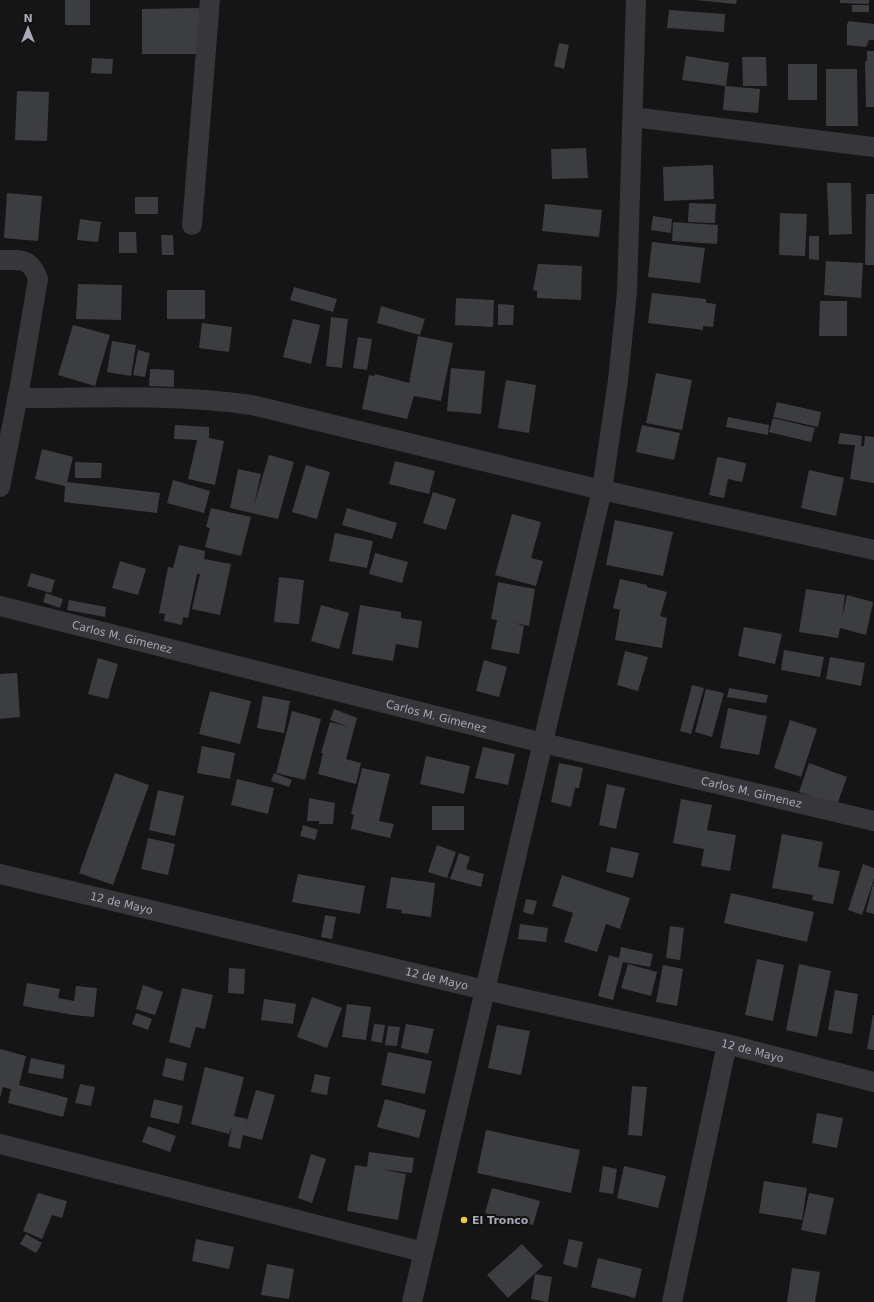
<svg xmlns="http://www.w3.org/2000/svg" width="874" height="1302" font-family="'DejaVu Sans',sans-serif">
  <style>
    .building { fill: #3c3d40 }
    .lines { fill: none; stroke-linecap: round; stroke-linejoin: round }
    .minor { stroke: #36363b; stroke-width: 20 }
    .poi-dot { fill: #eecc35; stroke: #101011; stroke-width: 1.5 }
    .labels { text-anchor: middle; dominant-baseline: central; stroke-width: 4; stroke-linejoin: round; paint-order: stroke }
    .street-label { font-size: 11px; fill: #a7a9b6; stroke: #101011 }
    .poi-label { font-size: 11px; font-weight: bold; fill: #a7a9b6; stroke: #101011; text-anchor: start }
  </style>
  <rect width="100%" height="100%" fill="#151516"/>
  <!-- building -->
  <path class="building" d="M65,0H90V25H65Z
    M695,0H737L736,4Z
    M840,0H869V4L840,3Z
    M852,5H869V12H852Z
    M199,8V54H142V9Z
    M669,10L725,14L724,32L667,28Z
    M849,21L874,24V40H869L866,47L847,45V24Z
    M559,43L569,45L564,69L554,66Z
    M867,51H874V107H866L865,61H867Z
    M686,56L729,63L726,86L682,80Z
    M742,57H766L767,86H743Z
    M92,58L113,59L112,74L91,73Z
    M788,64H817V100H788Z
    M826,69H857L858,126H826Z
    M725,86L760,89L758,113L723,110Z
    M17,91L49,92L47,141L15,140Z
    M586,148L588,178L552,179L551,149Z
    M713,165L714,199L664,201L663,167Z
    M827,183H851L852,234L829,235Z
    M7,193L42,196L38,241L4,238Z
    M866,194H874V265H865Z
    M135,197H158V214H135Z
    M689,203L716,204L715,223L688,222Z
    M545,204L602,210L599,237L542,231Z
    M780,213L807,214L805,256L779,255Z
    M653,216L672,219L671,233L651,230Z
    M80,219L101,222L98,242L77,240Z
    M673,222L718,225L717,244L672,241Z
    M119,232H136L137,253H119Z
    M161,235H173L174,255H162Z
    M809,236H819V260L809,259Z
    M652,242L705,248L700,283L648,277Z
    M826,261L863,263L861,298L824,295Z
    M538,264L582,266L581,300L537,298V291L533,290Z
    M78,284L122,285L121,320L76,319Z
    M294,287L337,299L333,312L290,300Z
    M167,290H205V319H167Z
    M652,293L706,299V303L716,304L713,327L703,326V330L648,323Z
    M456,298L494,300L493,327L455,325Z
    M820,301H847V336H819Z
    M498,304L514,305L513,325H498Z
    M381,306L425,319L420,335L377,323Z
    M331,317L348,319L342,368L326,366Z
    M293,319L320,325L311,364L283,357Z
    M202,323L232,327L229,352L199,348Z
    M73,325L110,335L95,386L58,375Z
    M418,336L453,343L441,401L414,396L407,419L362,409L369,375L375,376V374L409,383Z
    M358,337L372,339L367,370L353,368Z
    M112,341L136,345L131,376L107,372Z
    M138,350L150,353L145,377L133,375Z
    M451,368L485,371L481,414L447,411Z
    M150,369L174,370V387L149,386Z
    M656,373L692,380L682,430L646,423Z
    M506,380L536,385L529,433L498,428Z
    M777,402L821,412L818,427L773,417Z
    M728,417L769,425L768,435L726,427Z
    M773,418L815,428L811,442L769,432Z
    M175,425L209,427V438L224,441L215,485L188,479L197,440L174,439Z
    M642,425L680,433L674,460L636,452Z
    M840,433L862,436L861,446H864L865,436L874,437V483L850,479L855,445L838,444Z
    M42,449L73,457L67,482L160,493L157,513L64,502L65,486L35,479Z
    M269,455L294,462L278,519L230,508L238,469L261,474L254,505Z
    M719,457L745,463L746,465L742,482L728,479L724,498L709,495L717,458Z
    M395,461L435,471L429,494L389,484Z
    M75,462L102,463L101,478H75Z
    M306,465L330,472L317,519L292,512Z
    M809,470L844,478L836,516L801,508Z
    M173,480L210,491L204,513L167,503Z
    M433,492L456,499L446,530L423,523Z
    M211,508L251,517L241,556L205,547L210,528L206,527Z
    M347,508L397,523L392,539L342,525Z
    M512,514L541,522L531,558L543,561L536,586L495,575Z
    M615,520L673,532L663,576L606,565Z
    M335,533L373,541L367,568L329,561Z
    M179,545L205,551L204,559L231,564L220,615L192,609L200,574H197L188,618L183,617L182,625L164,621L165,614L159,613L168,567L178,569L173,568Z
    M375,553L408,562L402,583L369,574Z
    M120,561L146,569L138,595L112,588Z
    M31,573L55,580L51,593L27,586Z
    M279,577L304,580L299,624L274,622Z
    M620,579L647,585V587L667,592L660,616L667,618L662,648L615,640L620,610L613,608Z
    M498,582L535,589L529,626L515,623L524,626L519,654L491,649L497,620L491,619Z
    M806,589L845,595L842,618L847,595L873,602L866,635L840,628L838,638L799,632Z
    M46,593L63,599L60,608L43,602Z
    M69,600L106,607L105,617L67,610Z
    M321,605L349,613L339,649L311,641Z
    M360,605L401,612V618L422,621L418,648L396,644L393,661L352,654Z
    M744,627L782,634L775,664L738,656Z
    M784,650L824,657L820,677L781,670Z
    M625,651L648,657L638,691L617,685Z
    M830,657L865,663L861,686L826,679Z
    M98,658L118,664L108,699L88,694Z
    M484,660L507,667L499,697L476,691Z
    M17,673L20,717L0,719V674Z
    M692,685L704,688L691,734L680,731Z
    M729,688L768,695L766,703L727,697Z
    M706,689L724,693L712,737L695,732Z
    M210,691L251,701L240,744L199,734Z
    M263,696L290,701L284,733L257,728Z
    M728,708L767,716L759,755L720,748Z
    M334,709L357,718L346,759L361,763L356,784L318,774L323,753H321L330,722L349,727L330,720Z
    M292,711L321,719L305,780L276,773Z
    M790,720L817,729L801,777L774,768Z
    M202,746L235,753L230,779L197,773Z
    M483,747L515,754L508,785L475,778Z
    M426,756L470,766L464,794L420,784Z
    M559,763L583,768L579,788H575L571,807L551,802Z
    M809,763L847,777L837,805L799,792Z
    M362,768L390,774L379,821L394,824L390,838L351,829L354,815L351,814Z
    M115,773L149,785L113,885L79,873Z
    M274,773L292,780L289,787L271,781Z
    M237,779L274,788L268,814L231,805Z
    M607,784L625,788L616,829L599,825Z
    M158,790L184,796L175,836L149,830Z
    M309,798L335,803L333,824H319L318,811L319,821H307Z
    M681,799L712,805L707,830L736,835L730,871L701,866L704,849L673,843Z
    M432,806H464V830H432Z
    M303,825L318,830L315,840L300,836Z
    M782,834L823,842L818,867L840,871L833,904L812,900L813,895L772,888Z
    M148,838L175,844L168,875L141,869Z
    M437,845L456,852L447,878L428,872Z
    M611,847L639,853L633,878L606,872Z
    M459,853L470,857L466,869L484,874L481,887L450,879Z
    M863,864L874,868V879L862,915L848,910Z
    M298,874L365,886L360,914L292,902Z
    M562,875L630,898L620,929L606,924L597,952L564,942L573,913L552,906Z
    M391,877L435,883L431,917L401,913L402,910L386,908Z
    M873,884H874V914L866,912Z
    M731,893L814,912L807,942L724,923Z
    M526,899L537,901L533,915L523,912Z
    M325,915L336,917L332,939L321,937Z
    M520,924L548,928L546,942L518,939Z
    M670,926L684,928L680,960L666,958Z
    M621,947L653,954L650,967L623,962L613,1000L598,996L609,955L619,958Z
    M757,959L784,965L773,1021L745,1015Z
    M628,964L657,972L651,996L621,988Z
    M799,964L831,971L817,1037L786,1030Z
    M663,965L683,969L677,1006L656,1002Z
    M229,968L245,969L244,994L228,993Z
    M27,983L60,989L58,998L74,1001L76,986L97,988L94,1017L73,1015L23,1006Z
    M143,985L163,992L155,1015L136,1009Z
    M182,988L213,995L205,1029L196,1027L190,1048L169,1042Z
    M835,990L858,994L852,1034L828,1030Z
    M312,997L342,1008L327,1048L297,1037Z
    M264,999L296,1004L293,1024L261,1020Z
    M347,1004L371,1007L366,1040L342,1037Z
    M136,1013L152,1019L148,1030L132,1024Z
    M873,1015H874V1050L867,1049Z
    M374,1024L385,1025L382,1043L371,1041Z
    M406,1024L434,1029L428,1054L401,1048Z
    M497,1025L530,1031L521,1075L488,1068Z
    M388,1026L400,1027L397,1046L385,1045Z
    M0,1049L26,1056L19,1085L68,1098L63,1117L8,1103L11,1089L3,1087L0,1098Z
    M388,1052L432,1061L425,1094L381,1085Z
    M31,1058L65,1065L63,1079L28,1073Z
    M166,1058L187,1063L183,1081L162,1076Z
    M205,1067L244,1077L234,1116L247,1119L245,1127L256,1090L275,1095L262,1140L243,1135L240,1149L228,1146L232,1126L229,1134L191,1124Z
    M315,1074L330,1077L327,1095L311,1092Z
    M80,1084L95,1087L91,1106L75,1103Z
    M632,1086L647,1087L642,1136L628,1135Z
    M154,1099L183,1106L179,1124L150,1117Z
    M385,1099L426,1110L419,1138L377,1127Z
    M817,1113L843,1118L837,1148L812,1143Z
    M148,1126L176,1136L170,1152L142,1142Z
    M486,1130L580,1150L571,1193L477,1173Z
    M369,1152L414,1158L412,1173L379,1169L406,1174L398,1220L347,1211L355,1165L367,1167Z
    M311,1154L326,1159L312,1203L298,1198Z
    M603,1166L617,1169L613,1194L599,1192Z
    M624,1166L666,1176L658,1208L617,1198Z
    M764,1181L807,1188L802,1220L759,1213Z
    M492,1188L540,1201L533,1225L485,1213Z
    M38,1193L67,1201L62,1218L52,1215L42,1239L23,1231Z
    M809,1193L834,1198L826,1235L801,1230Z
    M26,1234L42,1243L36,1253L20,1244Z
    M196,1239L234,1247L229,1269L192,1261Z
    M569,1239L583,1242L577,1268L563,1264Z
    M522,1244L543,1266L508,1298L487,1275Z
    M598,1258L642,1269L635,1298L591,1287Z
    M267,1264L294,1269L289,1299L261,1295Z
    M792,1268L820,1272L815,1302H787Z
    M535,1274L552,1277L548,1302L531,1299Z"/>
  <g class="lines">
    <!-- minor -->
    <g class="minor">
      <path d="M633,117L874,147"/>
      <path d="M192,225L210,0"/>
      <path d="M0,260C21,260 30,257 38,279L20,385L0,487"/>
      <path d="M17,398C95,398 174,394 252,405L602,490L874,550"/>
      <path id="s1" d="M0,606L543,743L874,821"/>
      <path id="s2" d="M0,874L485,990L727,1044L874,1082"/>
      <path d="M0,1144L423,1252"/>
      <path d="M412,1302L602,490L618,380L627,292L636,0"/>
      <path d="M672,1302L727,1044"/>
    </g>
  </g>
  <!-- markers -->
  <circle class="poi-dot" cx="464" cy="1220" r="4"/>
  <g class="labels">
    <!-- street labels -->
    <g class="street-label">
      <text stroke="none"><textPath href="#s1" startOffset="126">Carlos M. Gimenez</textPath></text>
      <text stroke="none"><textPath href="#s1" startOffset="450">Carlos M. Gimenez</textPath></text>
      <text stroke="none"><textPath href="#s1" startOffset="774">Carlos M. Gimenez</textPath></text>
      <text stroke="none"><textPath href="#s2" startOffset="125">12 de Mayo</textPath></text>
      <text stroke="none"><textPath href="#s2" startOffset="449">12 de Mayo</textPath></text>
      <text stroke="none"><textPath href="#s2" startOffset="773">12 de Mayo</textPath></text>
    </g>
    <!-- poi labels -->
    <g class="poi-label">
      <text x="472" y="1220">El Tronco</text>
    </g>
  </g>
  <!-- north arrow -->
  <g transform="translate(28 28)" stroke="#101011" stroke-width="3" paint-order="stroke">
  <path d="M0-3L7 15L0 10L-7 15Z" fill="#a7a9b6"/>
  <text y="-6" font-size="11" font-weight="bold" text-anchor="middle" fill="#a7a9b6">N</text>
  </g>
</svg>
